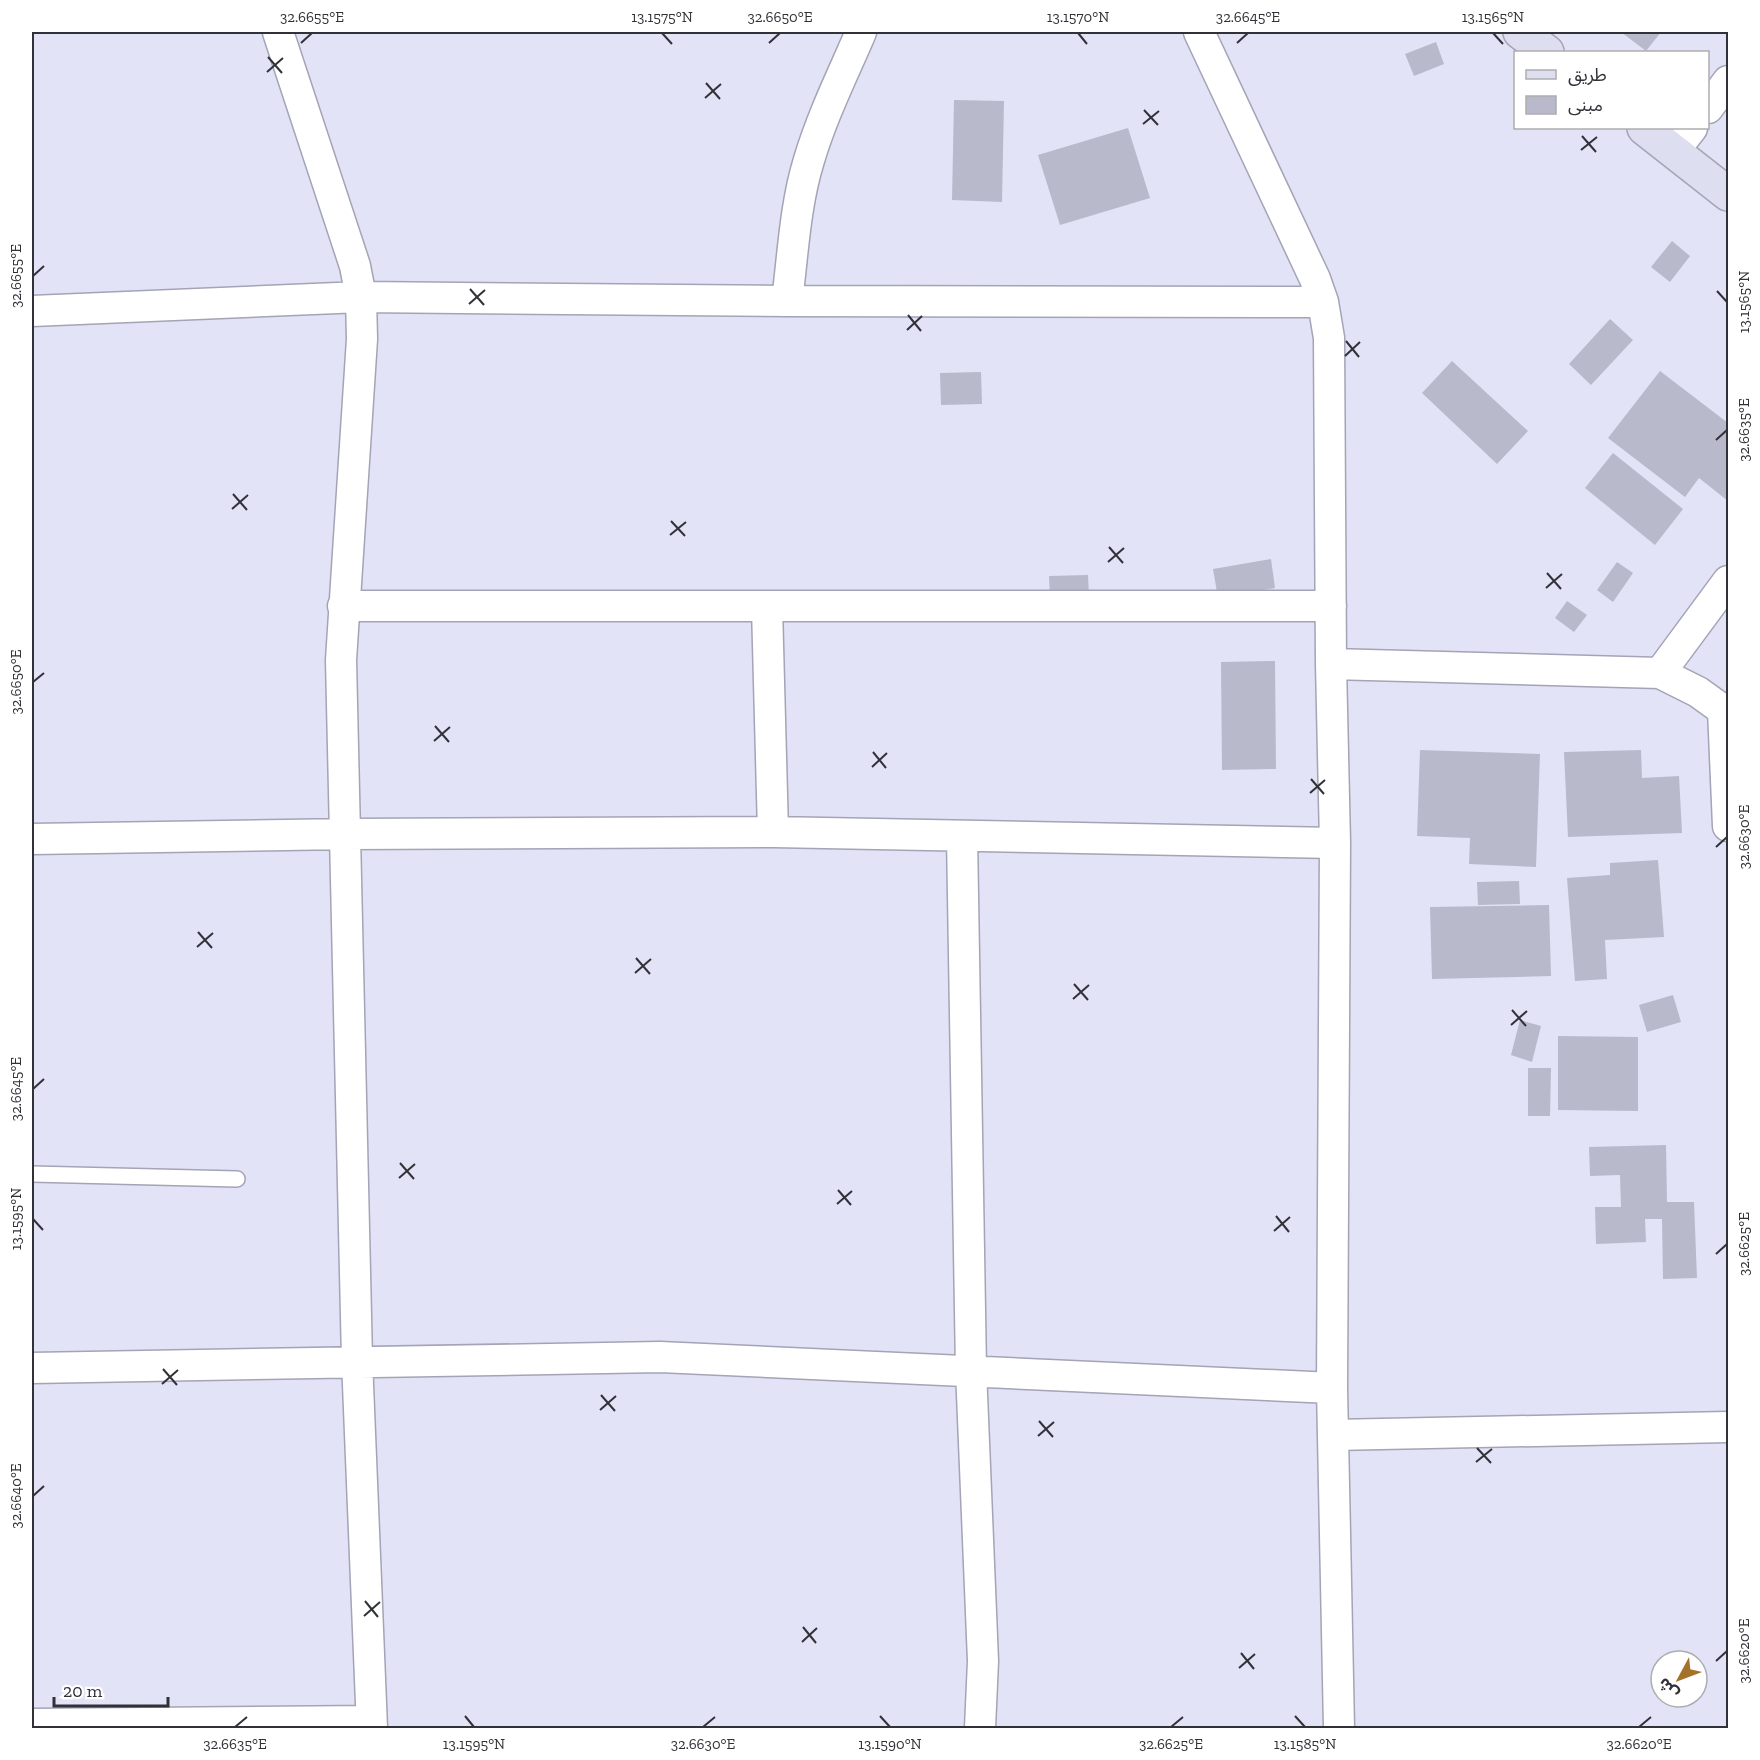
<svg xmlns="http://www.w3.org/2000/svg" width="1760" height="1760" font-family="'Zilla Slab','Noto Sans Arabic',serif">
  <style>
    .building { fill: #b8b9cb }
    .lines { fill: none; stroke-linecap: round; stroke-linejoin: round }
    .lane-casing { stroke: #a3a4b5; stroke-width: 18 }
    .street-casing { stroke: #a3a4b5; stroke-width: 33 }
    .secondary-casing { stroke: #a3a4b5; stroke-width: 36 }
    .lane { stroke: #fff; stroke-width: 15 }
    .street { stroke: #fff; stroke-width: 30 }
    .secondary { stroke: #dedef1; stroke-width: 33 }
    .ticks { fill: none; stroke: #313138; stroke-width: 2 }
    .neatline { fill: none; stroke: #313138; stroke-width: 2 }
    .ticks-label { font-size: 15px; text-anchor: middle; fill: #313138 }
  </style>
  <rect width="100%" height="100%" fill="#e2e3f6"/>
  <!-- building -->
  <path class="building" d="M1621,32H1661L1646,51Z
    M1436,42L1444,64L1414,76L1405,54Z
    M954,100L1004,101L1002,202L952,200Z
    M1128,128L1150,198L1060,225L1038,155Z
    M1672,241L1690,256L1670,282L1651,267Z
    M1610,319L1633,340L1591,385L1569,364Z
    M1452,361L1528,431L1497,464L1422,393Z
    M1660,371L1728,423V501L1699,478L1685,497L1608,438Z
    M981,372L982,404L941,405L940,373Z
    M1613,453L1683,509L1655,545L1585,488Z
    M1271,559L1275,588L1218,598L1213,569Z
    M1617,562L1633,573L1613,602L1597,590Z
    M1088,575L1089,596L1050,597L1049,576Z
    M1567,601L1587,615L1574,632L1555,618Z
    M1275,661L1276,769L1222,770L1221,662Z
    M1420,750L1540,754L1536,867L1469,864L1470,838L1417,836Z
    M1641,750L1642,778L1679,776L1682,833L1568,837L1564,752Z
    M1658,860L1664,937L1605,940L1607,979L1575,981L1567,878L1610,875V863Z
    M1519,881L1520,904L1478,905L1477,882Z
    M1549,905L1551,976L1432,979L1430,907Z
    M1673,995L1681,1022L1647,1032L1639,1005Z
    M1520,1020L1541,1026L1532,1062L1511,1055Z
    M1558,1036L1638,1037V1111L1558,1110Z
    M1528,1068H1551L1550,1116H1528Z
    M1666,1145L1667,1202H1694L1697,1278L1663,1279L1662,1219H1645L1646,1242L1596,1244L1595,1207H1621L1620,1175L1590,1176L1589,1147Z"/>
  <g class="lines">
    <defs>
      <path id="lane" d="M32,1174L237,1179"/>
      <path id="street" d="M278,32L355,266L361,297L362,339L341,660L357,1360L372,1728
        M1199,32L1315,279L1323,302L1329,338L1331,664L1335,843L1332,1388L1339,1728
        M1708,108L1728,81
        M1674,151L1692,128
        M787,301C793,254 795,205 809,160C822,116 843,74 861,32
        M32,311L361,297L787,301L1323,302
        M343,606H1331
        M767,607L773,832
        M1331,664L1660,673L1698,692L1723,710L1728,826
        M1660,673L1728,581
        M962,836L971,1370L983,1661L980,1728
        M32,839L346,834L773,832L1335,843
        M32,1368L660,1357L1332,1388
        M1333,1435L1728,1427
        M32,1724L371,1721"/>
      <path id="secondary" d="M1520,32L1547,52
        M1644,128L1728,194"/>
    </defs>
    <!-- lane casing -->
    <use href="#lane" class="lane-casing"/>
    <!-- street casing -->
    <use href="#street" class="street-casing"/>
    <!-- secondary casing -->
    <use href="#secondary" class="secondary-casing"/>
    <!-- lane -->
    <use href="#lane" class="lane"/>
    <!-- street -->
    <use href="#street" class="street"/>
    <!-- secondary -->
    <use href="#secondary" class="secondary"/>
  </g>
  <!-- ticks -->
  <path class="ticks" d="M662,33L672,44M1078,33L1087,44M1493,33L1503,44M301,43L312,33M769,43L780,33M1237,43L1248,33M268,57L282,73M267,72L283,58M706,83L720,99M705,98L721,84M1144,110L1158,125M1143,124L1159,111M1582,136L1596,152M1581,150L1597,137M33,276L44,266M470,289L484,305M1717,291L1727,302M469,304L485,290M908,315L921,331M907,330L922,316M1346,341L1359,357M1345,356L1360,342M1716,440L1727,430M233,494L247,510M232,509L248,495M671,521L685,536M670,535L686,522M1109,547L1123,563M1108,562L1124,548M1547,573L1561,589M1546,588L1562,574M33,682L44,673M435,726L449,742M434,741L450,727M873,752L886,768M872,767L887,753M1311,779L1324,794M1310,793L1325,780M1716,847L1727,837M198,932L212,948M197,947L213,933M636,958L650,974M635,973L651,959M1074,984L1088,1000M1073,999L1089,985M1512,1010L1526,1026M1511,1025L1527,1011M33,1089L44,1079M400,1163L414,1179M399,1178L415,1164M838,1190L851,1205M837,1204L852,1191M1276,1216L1289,1232M33,1219L43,1230M1274,1231L1290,1217M1716,1254L1727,1244M163,1369L177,1385M162,1384L178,1370M601,1395L615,1411M600,1410L616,1396M1039,1421L1053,1437M1038,1436L1054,1422M1477,1448L1491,1463M1476,1462L1492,1449M33,1496L44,1486M365,1601L378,1617M364,1616L380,1602M803,1627L816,1643M802,1642L817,1628M1241,1653L1254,1669M1716,1661L1727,1651M1239,1668L1255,1654M465,1716L474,1727M880,1716L890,1727M1295,1716L1305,1727M235,1727L247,1717M703,1727L715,1717M1171,1727L1183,1717M1639,1727L1651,1717"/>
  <!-- border -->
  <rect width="1760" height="1760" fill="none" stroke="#ffffff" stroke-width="66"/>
  <!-- legend -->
  <rect x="1514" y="51" width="195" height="78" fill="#ffffff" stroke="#adadaf" stroke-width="1.5"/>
  <rect x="1526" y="70" width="30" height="9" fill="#dedef1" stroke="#adadaf" stroke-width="1.5"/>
  <text x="1568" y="81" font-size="18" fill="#313138">طريق</text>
  <rect x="1526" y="96" width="30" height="18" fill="#b8b9cb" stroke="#adadaf" stroke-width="1.5"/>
  <text x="1568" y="111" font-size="18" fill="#313138">مبنى</text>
  <!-- north arrow -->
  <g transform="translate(1679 1679) rotate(229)"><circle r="28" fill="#ffffff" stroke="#adadaf" stroke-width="1.5"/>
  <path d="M0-4.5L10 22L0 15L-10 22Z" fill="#a57229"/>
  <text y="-9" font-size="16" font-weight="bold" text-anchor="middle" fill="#313138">ش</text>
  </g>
  <!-- scale -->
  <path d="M54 1697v9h114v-9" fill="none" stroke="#313138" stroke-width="3"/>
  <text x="63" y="1697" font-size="18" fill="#313138" stroke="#ffffff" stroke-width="4.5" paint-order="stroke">20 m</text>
  <rect x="33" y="33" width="1694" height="1694" class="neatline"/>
  <g class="ticks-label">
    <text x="312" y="22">32.6655°E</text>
    <text x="662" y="22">13.1575°N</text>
    <text x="780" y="22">32.6650°E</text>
    <text x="1078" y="22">13.1570°N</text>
    <text x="1248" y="22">32.6645°E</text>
    <text x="1493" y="22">13.1565°N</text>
    <text transform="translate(16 276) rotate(-90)" y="5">32.6655°E</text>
    <text transform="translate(1744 302) rotate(-90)" y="5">13.1565°N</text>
    <text transform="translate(1744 430) rotate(-90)" y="5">32.6635°E</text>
    <text transform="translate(16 682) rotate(-90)" y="5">32.6650°E</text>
    <text transform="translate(1744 837) rotate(-90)" y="5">32.6630°E</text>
    <text transform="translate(16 1089) rotate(-90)" y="5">32.6645°E</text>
    <text transform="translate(16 1219) rotate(-90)" y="5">13.1595°N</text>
    <text transform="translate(1744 1244) rotate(-90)" y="5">32.6625°E</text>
    <text transform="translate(16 1496) rotate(-90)" y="5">32.6640°E</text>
    <text transform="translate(1744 1651) rotate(-90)" y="5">32.6620°E</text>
    <text x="235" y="1749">32.6635°E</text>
    <text x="474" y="1749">13.1595°N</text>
    <text x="703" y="1749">32.6630°E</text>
    <text x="890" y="1749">13.1590°N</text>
    <text x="1171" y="1749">32.6625°E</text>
    <text x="1305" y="1749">13.1585°N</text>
    <text x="1639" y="1749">32.6620°E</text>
  </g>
</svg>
